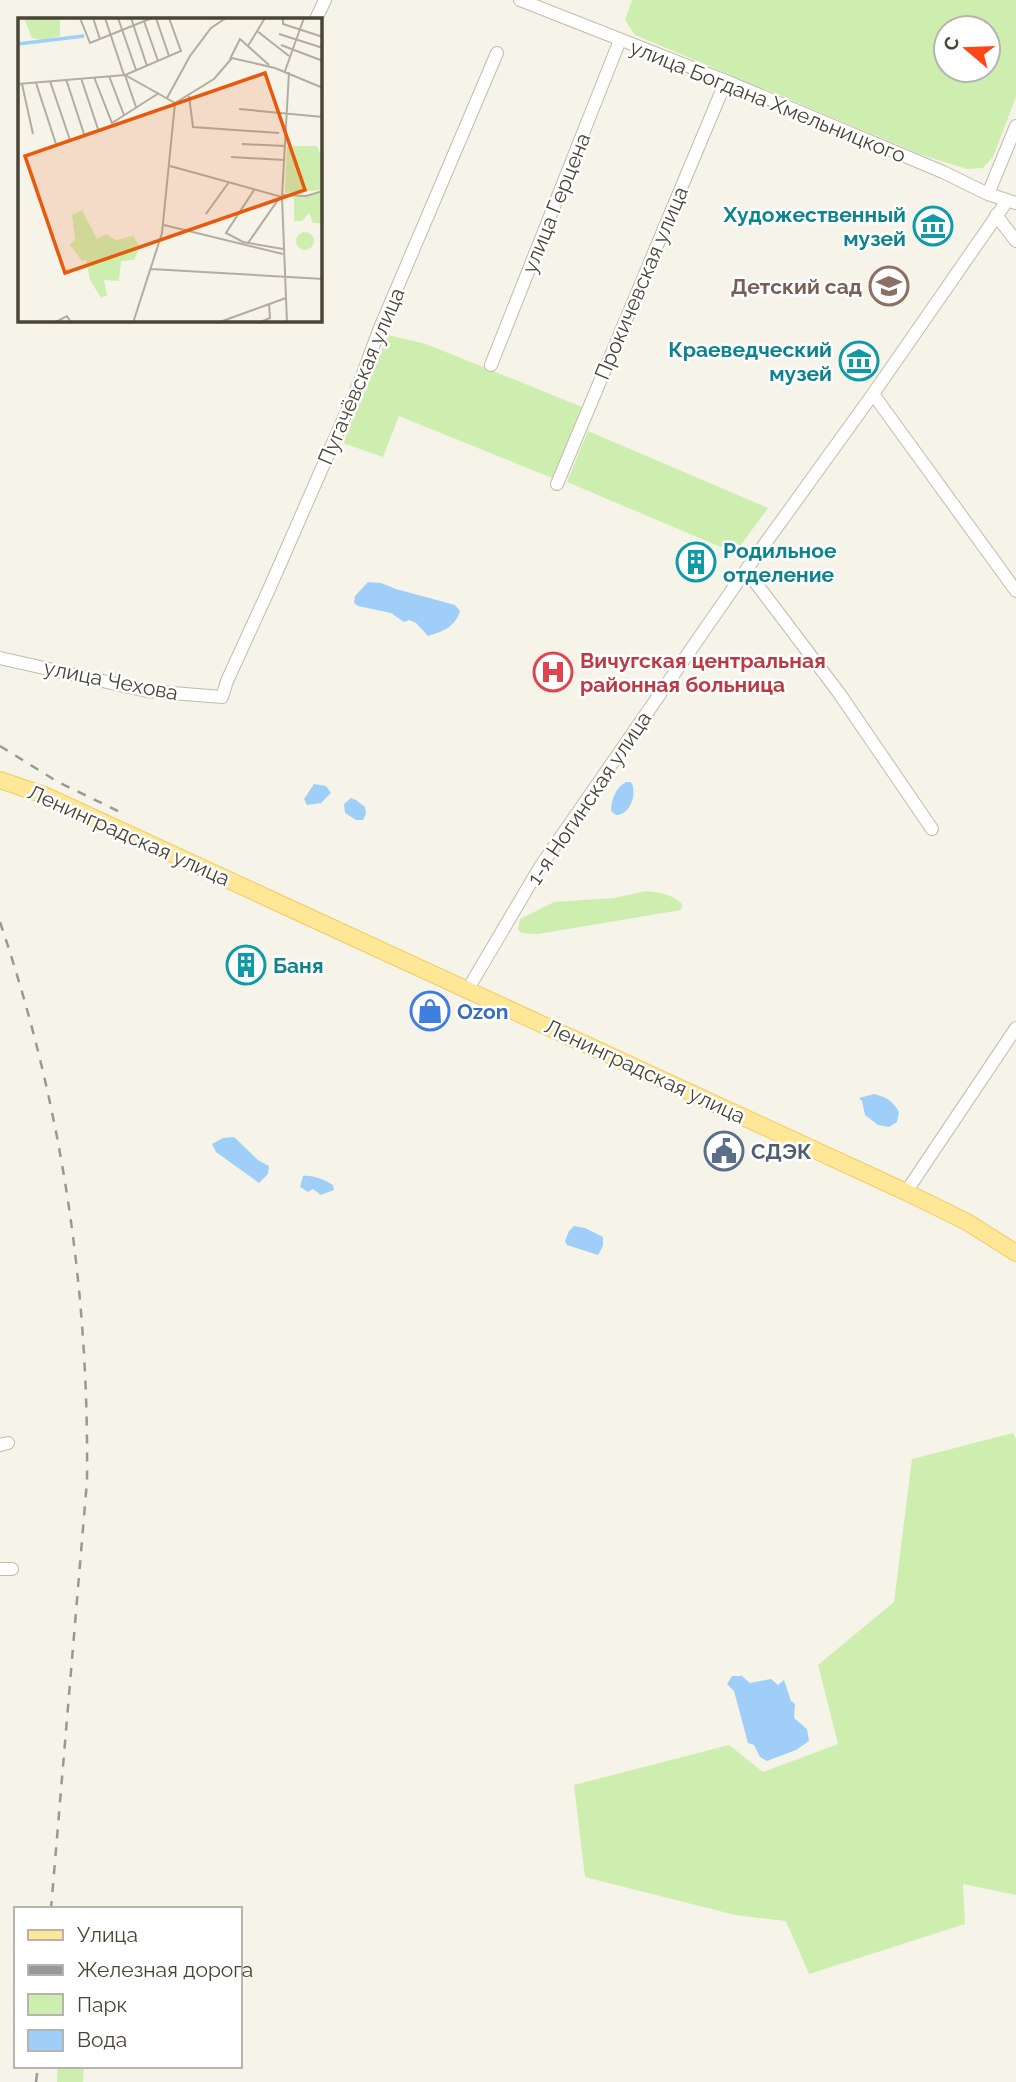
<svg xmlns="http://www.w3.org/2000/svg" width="1016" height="2082" font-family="Raleway,sans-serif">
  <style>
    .green { fill: #cdeeae; fill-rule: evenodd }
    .water { fill: #9fcff8 }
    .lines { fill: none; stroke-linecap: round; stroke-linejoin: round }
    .minor-casing { stroke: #c2bbaa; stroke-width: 14 }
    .major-casing { stroke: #f0cc5c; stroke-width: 18 }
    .minor { stroke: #fff; stroke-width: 12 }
    .major { stroke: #ffe798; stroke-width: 16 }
    .rail { stroke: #989898; stroke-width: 2.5; stroke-dasharray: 9 9; stroke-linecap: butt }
    .labels { text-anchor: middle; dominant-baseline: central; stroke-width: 5; stroke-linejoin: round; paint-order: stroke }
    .street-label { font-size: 21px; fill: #4a4436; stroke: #fff }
    .culture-label { font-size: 21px; font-weight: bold; fill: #0d838f; stroke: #fff; text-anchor: end }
    .education-label { font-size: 21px; font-weight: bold; fill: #785e54; stroke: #fff; text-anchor: end }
    .health-label { font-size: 21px; font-weight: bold; fill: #be3a42; stroke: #fff; text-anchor: start }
    .shop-label { font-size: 21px; font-weight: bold; fill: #366cbe; stroke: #fff; text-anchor: start }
    .service-label { font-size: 21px; font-weight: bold; fill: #4e5e75; stroke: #fff; text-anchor: start }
    .inset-river { fill: none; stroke: #9fcff8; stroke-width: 3.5 }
    .inset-road { fill: none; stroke: #b1ada1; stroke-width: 2 }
    .view { fill: #e8590c; fill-opacity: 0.15; stroke: #e8590c; stroke-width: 3.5 }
    .inset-edge { fill: none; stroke: #4a4436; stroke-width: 3.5 }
  </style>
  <rect width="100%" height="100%" fill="#f6f3e9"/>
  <!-- green -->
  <path class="green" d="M632,0H1016V97L993,157L983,168L967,169L922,155L635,35L625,20ZM988,28V70H946V28Z
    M388,335L426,344L582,407L552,478L399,416L383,457L343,443Z
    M588,431L768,508L735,553L567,482Z
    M646,891C659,892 674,895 682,904L681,910L538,934L521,933L518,929L520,919L554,902L614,898Z
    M1013,1433L1016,1439V1895L963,1884L965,1924L809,1974L786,1921L735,1915L585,1877L574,1785L729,1745L763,1772L838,1744L818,1665L894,1602L912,1459Z
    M58,2066H84L83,2082H57Z"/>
  <!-- water -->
  <path class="water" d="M368,582L381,583L396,589L455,605L460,611C455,627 444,631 428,636L416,623L409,620L404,622L391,613L358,606L354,603L355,596Z
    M626,782H631C638,793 630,815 616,815L611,811C611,800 616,787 626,782Z
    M314,784L326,786L331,793L321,803L307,805L304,799Z
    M351,798L356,800L365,807L366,814L363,820H356L345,813L344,804Z
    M874,1094C886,1097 893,1101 899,1112L897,1122L889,1127L878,1125L865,1115L862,1101L859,1098Z
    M223,1138L234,1137L258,1160L269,1166L268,1174L259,1183L216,1152L212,1144Z
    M303,1176C313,1175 325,1180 333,1185L334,1190L321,1195L313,1189L308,1192L300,1187Z
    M574,1226L585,1228L603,1237V1246L598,1255L567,1245L565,1241L569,1231Z
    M732,1676H742L750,1683L771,1679L778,1685L784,1680L791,1701L795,1704L794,1718L807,1729L809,1741L796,1750L767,1761L760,1757L754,1745L748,1743L734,1691L727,1684Z"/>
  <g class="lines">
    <defs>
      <path id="minor" d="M520,0L726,81L943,172L988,194L1016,203
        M316,19L325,0
        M988,194L1016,126
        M996,215L1016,241
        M491,365L620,40
        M873,394L1016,591
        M557,484L726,81
        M746,570L839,693L932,829
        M0,658L147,691L222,697L227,681L270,587L361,379L380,328L497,53
        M468,989L540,867L746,570L873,394L1007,201
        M906,1192L1016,1028
        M0,1445L8,1443
        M0,1569H12"/>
      <path id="major" d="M0,780L44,795L906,1192L967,1222L1016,1253"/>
    </defs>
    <!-- minor casing -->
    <use href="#minor" class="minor-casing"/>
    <!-- major casing -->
    <use href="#major" class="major-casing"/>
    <!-- minor -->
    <use href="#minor" class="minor"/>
    <!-- major -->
    <use href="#major" class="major"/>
    <!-- rail -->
    <path class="rail" d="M0,746L58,782L122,813
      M0,922C62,1105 89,1288 87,1481L51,1909
      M36,2082L38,2066"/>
  </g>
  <!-- icons -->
  <defs>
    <symbol id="museum-ring" viewBox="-11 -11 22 22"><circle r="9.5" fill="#fff" stroke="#0f9aa8" stroke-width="1.5"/><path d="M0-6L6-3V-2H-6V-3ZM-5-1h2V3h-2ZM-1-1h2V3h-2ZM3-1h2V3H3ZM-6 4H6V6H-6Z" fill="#0f9aa8"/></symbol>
    <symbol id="school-ring" viewBox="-11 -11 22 22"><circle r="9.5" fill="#fff" stroke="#8d6e63" stroke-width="1.5"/><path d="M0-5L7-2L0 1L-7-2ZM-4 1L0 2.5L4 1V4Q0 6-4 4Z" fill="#8d6e63"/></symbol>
    <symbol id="building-ring" viewBox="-11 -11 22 22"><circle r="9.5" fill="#fff" stroke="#0f9aa8" stroke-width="1.5"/><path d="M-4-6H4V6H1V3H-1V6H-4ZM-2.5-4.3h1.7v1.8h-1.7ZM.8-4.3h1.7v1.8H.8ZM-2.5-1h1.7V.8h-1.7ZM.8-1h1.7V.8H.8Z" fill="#0f9aa8"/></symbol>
    <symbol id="hospital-ring" viewBox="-11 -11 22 22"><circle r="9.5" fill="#fff" stroke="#e0444e" stroke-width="1.5"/><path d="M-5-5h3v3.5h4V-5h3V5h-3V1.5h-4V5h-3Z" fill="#e0444e"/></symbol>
    <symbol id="shop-ring" viewBox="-11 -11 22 22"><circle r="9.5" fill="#fff" stroke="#3f7fe0" stroke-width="1.5"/><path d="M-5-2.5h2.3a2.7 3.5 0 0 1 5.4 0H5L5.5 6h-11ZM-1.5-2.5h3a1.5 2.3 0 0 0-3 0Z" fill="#3f7fe0"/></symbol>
    <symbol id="civic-ring" viewBox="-11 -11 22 22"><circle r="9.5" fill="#fff" stroke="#5c6f8a" stroke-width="1.5"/><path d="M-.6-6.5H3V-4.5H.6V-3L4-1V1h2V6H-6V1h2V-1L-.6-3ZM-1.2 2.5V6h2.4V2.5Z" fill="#5c6f8a"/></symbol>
  </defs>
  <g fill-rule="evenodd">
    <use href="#museum-ring" x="911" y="204" width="44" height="44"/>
    <use href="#school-ring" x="867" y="264" width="44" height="44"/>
    <use href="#museum-ring" x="837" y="339" width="44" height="44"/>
    <use href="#building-ring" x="674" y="540" width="44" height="44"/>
    <use href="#hospital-ring" x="531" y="650" width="44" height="44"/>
    <use href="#building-ring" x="224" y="943" width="44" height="44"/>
    <use href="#shop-ring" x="408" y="989" width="44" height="44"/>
    <use href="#civic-ring" x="702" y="1129" width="44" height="44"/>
  </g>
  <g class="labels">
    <!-- street labels -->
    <g class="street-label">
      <text transform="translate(768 101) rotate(22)">улица Богдана Хмельницкого</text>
      <text transform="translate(556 203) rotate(-68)">улица Герцена</text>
      <text transform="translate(641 283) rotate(-67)">Прокичевская улица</text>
      <text transform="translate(361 376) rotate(-67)">Пугачёвская улица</text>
      <text transform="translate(111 680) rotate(11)">улица Чехова</text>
      <text transform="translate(589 798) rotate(-56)">1-я Ногинская улица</text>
      <text transform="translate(129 835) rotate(24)">Ленинградская улица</text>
      <text transform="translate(645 1071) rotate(25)">Ленинградская улица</text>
    </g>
    <!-- culture labels -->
    <g class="culture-label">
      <text x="906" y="214">Художественный<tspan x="906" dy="24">музей</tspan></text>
      <text x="832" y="349">Краеведческий<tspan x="832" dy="24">музей</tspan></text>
      <text x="723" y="550" text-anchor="start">Родильное<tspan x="723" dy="24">отделение</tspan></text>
      <text x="273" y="965" text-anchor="start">Баня</text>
    </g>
    <!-- education labels -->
    <g class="education-label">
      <text x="862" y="286">Детский сад</text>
    </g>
    <!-- health labels -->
    <g class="health-label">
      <text x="580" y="660">Вичугская центральная<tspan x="580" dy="24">районная больница</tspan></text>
    </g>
    <!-- shop labels -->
    <g class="shop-label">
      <text x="457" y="1011">Ozon</text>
    </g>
    <!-- service labels -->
    <g class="service-label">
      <text x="751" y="1151">СДЭК</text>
    </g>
  </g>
  <!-- overview -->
  <g transform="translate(18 18)">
    <rect width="304" height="304" fill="#f6f3e9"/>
    <path d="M6,0H50L42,1V18L24,22L14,20ZM269,128H299L304,139V172L267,175ZM304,175V205H295L291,195L284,203H276V179ZM64,192L79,221L88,216L98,222L115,218L122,229L116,242L103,243L101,263L86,262L89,277L83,280L72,262L68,242L64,243L52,227L57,222L54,197ZM278 223a9 9 0 1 1 18 0a9 9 0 1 1-18 0Z" fill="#cdeeae"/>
    <path class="inset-river" d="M0,26L66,18"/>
    <path class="inset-road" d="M62,0L72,25L134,0M75,0L82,21M87,0L106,57M100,0L118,52M113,0L129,48M138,0L151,38M265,0V6L305,19M126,3L140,43M239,13L271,38M261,16L305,30M263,27L305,43M230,28L247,0M212,41L222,21L251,47M267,53L286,0M91,58L106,97M76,59L94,105L141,75M63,60L81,114M48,61L67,119M32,63L52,122M18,65L38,126M0,66L107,57L157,85M4,66L15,116M171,78L175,109L261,115M149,80L172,38L193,10L208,0M157,85L196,61L214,40L257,50L305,70M118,89L107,57L163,33L151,0M221,91L305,99M224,126L267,128M213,139L266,142M152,148L264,179M236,172L208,215L225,224L265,231M264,177L288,178L305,173M188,196L211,164M146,207L265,236M230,225L262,179M133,251L305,261M36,305L49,298L53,305M115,305L144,215L157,85M199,305L268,280M240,305L252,300L251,285M269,305L264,179L271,54"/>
    <path class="view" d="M247,55L287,172L47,255L7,138Z"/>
    <rect width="304" height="304" class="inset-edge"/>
  </g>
  <!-- legend -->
  <rect x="14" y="1907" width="228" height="161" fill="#ffffff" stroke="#b7b4af" stroke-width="2"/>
  <rect x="28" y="1930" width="35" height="10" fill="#ffe798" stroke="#b7b4af" stroke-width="2"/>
  <text x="77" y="1942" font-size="21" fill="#4a4436">Улица</text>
  <rect x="28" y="1965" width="35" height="10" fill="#989898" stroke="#b7b4af" stroke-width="2"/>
  <text x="77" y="1977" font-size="21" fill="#4a4436">Железная дорога</text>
  <rect x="28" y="1994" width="35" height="21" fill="#cdeeae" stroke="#b7b4af" stroke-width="2"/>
  <text x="77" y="2012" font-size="21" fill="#4a4436">Парк</text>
  <rect x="28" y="2030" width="35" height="21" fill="#9fcff8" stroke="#b7b4af" stroke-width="2"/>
  <text x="77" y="2047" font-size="21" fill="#4a4436">Вода</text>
  <!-- north arrow -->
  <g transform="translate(967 49) rotate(289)"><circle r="33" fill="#ffffff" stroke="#b7b4af" stroke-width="2"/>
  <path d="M0-5L12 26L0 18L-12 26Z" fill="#ff4616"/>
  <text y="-10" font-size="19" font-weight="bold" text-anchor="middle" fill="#4a4436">С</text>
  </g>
</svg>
